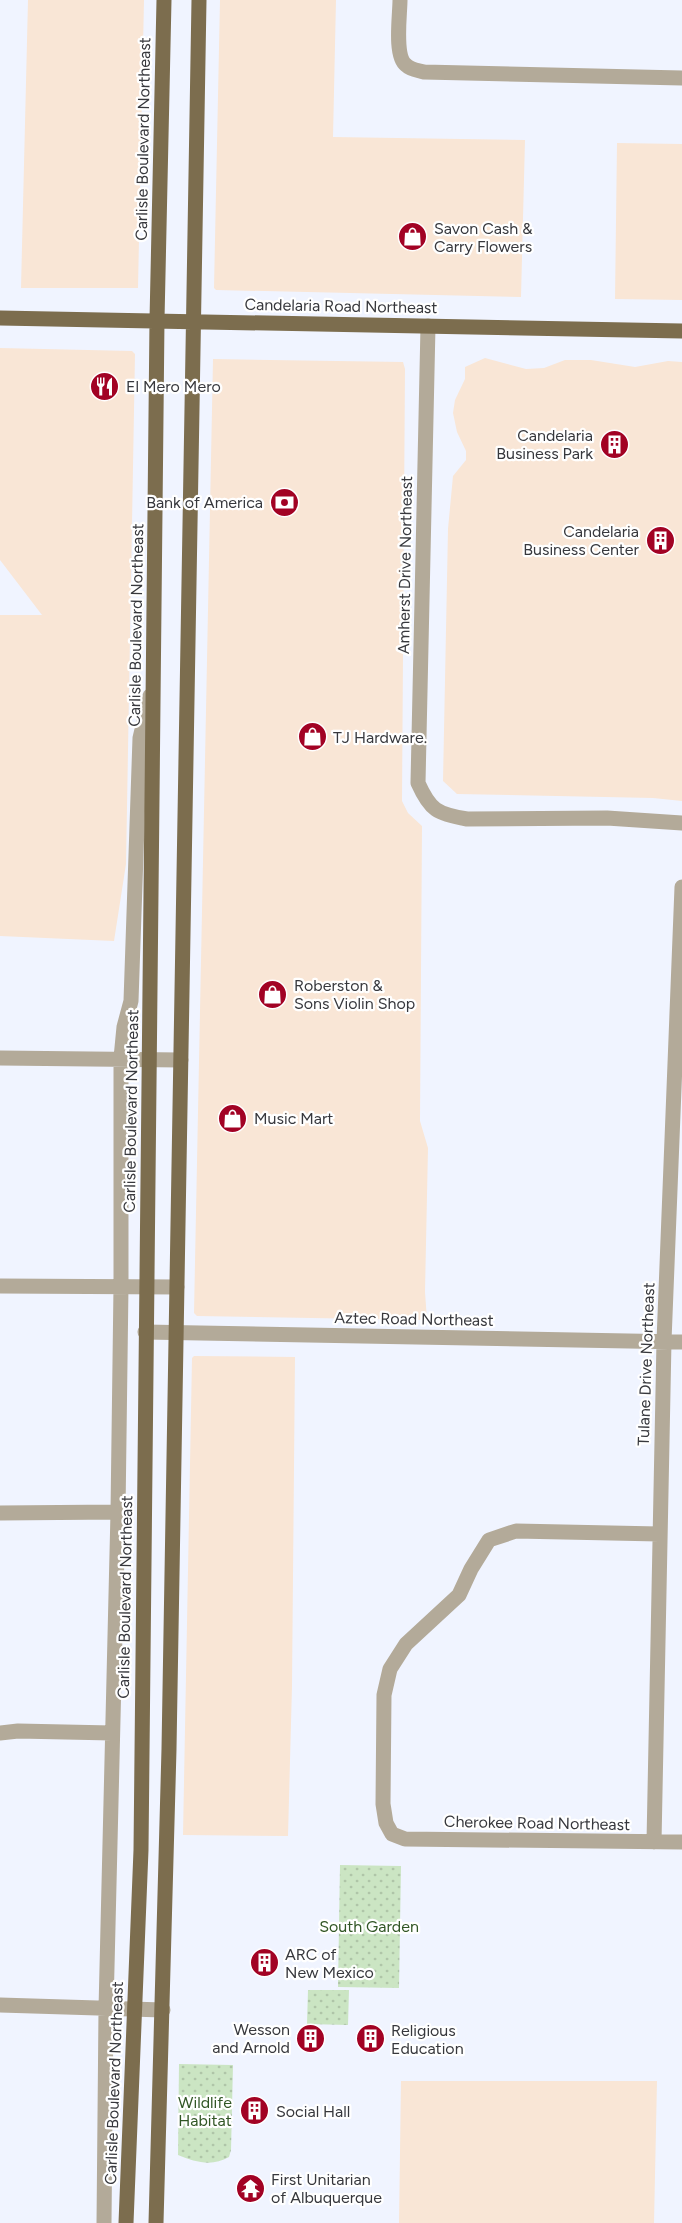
<svg xmlns="http://www.w3.org/2000/svg" width="682" height="2223" font-family="Figtree,sans-serif">
  <style>
    .commercial { fill: #f9e6d6 }
    .park { fill: url(#park-dots) }
    .lines { fill: none; stroke-linecap: round; stroke-linejoin: round }
    .minor { stroke: #b3aa99; stroke-width: 15 }
    .major { stroke: #7c6d4e; stroke-width: 15 }
    .labels { text-anchor: middle; dominant-baseline: central; stroke-width: 4.5; stroke-linejoin: round; paint-order: stroke }
    .street-label { font-size: 16px; fill: #37383d; stroke: #fff }
    .poi-label { font-size: 16px; fill: #37383d; stroke: #fff; text-anchor: start }
    .park-label { font-size: 16px; fill: #315625; stroke: #fff }
  </style>
  <defs>
    <pattern id="park-dots" width="8" height="8" patternUnits="userSpaceOnUse" patternTransform="scale(1.5)"><rect width="8" height="8" fill="#cbe5c3"/><path d="M2 2h.1M6 6h.1" fill="none" stroke="#afc5a8" stroke-width="1.8" stroke-linecap="round"/></pattern>
  </defs>
  <rect width="100%" height="100%" fill="#f0f4ff"/>
  <!-- commercial -->
  <path class="commercial" d="M28,0H144L138,288H21Z
    M220,0H336L333,137L525,140L521,297L216,290L214,288Z
    M617,143L682,144V300L615,299Z
    M0,348L132,351L135,354L126,864L114,941L0,936V615H42L0,560Z
    M485,358L526,369L544,368L565,360H591L635,367L668,361L682,362V801L653,798L457,794L443,781L448,529L453,476L466,460V451L457,432L453,413L455,400L465,379V367Z
    M213,359L403,362L405,369L402,801L408,813L422,826L420,1121L428,1148L425,1292L427,1320L197,1316L194,1313Z
    M194,1356L295,1357L292,1686L288,1836L183,1835L192,1358Z
    M401,2081H657L654,2223H399Z"/>
  <!-- park -->
  <path class="park" d="M340,1865L401,1866L399,1988L338,1987Z
    M308,1990H349L348,2025L307,2024Z
    M179,2064L233,2065L231,2150L229,2157C212,2167 195,2162 178,2155Z"/>
  <g class="lines">
    <!-- minor -->
    <path class="minor" d="M400,0C400,15 394,56 406,65C411,70 417,70 424,72L682,78
      M428,326L418,783C430,810 437,814 467,819L607,818L682,823
      M0,1058L181,1060
      M0,1286L177,1287
      M145,1332L682,1342
      M0,1513L118,1512
      M659,1534L516,1531L489,1540L471,1569L459,1595L406,1644L390,1669L384,1695L383,1804L386,1823L392,1834L405,1839L682,1842
      M0,1733L18,1731L112,1733
      M654,1842L664,1341L682,887
      M0,2005L163,2010
      M104,2223L106,2009L118,1512L121,1286V1058L124,1027L131,1001L140,738L150,696"/>
    <!-- major -->
    <path class="major" d="M0,318L682,331
      M126,2223L141,1850L157,320L164,0
      M156,2223L169,1749L199,0"/>
  </g>
  <!-- icons -->
  <defs>
    <symbol id="shop-disc" viewBox="-11 -11 22 22"><circle r="9.5" fill="#a20224" stroke="#fff"/><path d="M-5-2.5h2.3a2.7 3.5 0 0 1 5.4 0H5L5.5 6h-11ZM-1.5-2.5h3a1.5 2.3 0 0 0-3 0Z" fill="#fff"/></symbol>
    <symbol id="restaurant-disc" viewBox="-11 -11 22 22"><circle r="9.5" fill="#a20224" stroke="#fff"/><path d="M-5-6h1v4h1v-4h1v4h1v-4h1v5L-1.5 .5V6h-2V.5L-5-1ZM5-6V6H3V1.5H1.5Q1.5-4 5-6Z" fill="#fff"/></symbol>
    <symbol id="building-disc" viewBox="-11 -11 22 22"><circle r="9.5" fill="#a20224" stroke="#fff"/><path d="M-4-6H4V6H1V3H-1V6H-4ZM-2.5-4.3h1.7v1.8h-1.7ZM.8-4.3h1.7v1.8H.8ZM-2.5-1h1.7V.8h-1.7ZM.8-1h1.7V.8H.8Z" fill="#fff"/></symbol>
    <symbol id="bank-disc" viewBox="-11 -11 22 22"><circle r="9.5" fill="#a20224" stroke="#fff"/><path d="M-6-4H6V4H-6ZM0-2.3a2.3 2.3 0 1 0 0 4.6a2.3 2.3 0 1 0 0-4.6Z" fill="#fff"/></symbol>
    <symbol id="temple-disc" viewBox="-11 -11 22 22"><circle r="9.5" fill="#a20224" stroke="#fff"/><path d="M0-6L5-2H3V0L6.5 2.5H4V6H1.5V3h-3V6H-4V2.5H-6.5L-3 0V-2H-5Z" fill="#fff"/></symbol>
  </defs>
  <g fill-rule="evenodd">
    <use href="#shop-disc" x="396" y="220" width="33" height="33"/>
    <use href="#restaurant-disc" x="88" y="370" width="33" height="33"/>
    <use href="#building-disc" x="598" y="428" width="33" height="33"/>
    <use href="#bank-disc" x="268" y="486" width="33" height="33"/>
    <use href="#building-disc" x="644" y="524" width="33" height="33"/>
    <use href="#shop-disc" x="296" y="720" width="33" height="33"/>
    <use href="#shop-disc" x="256" y="978" width="33" height="33"/>
    <use href="#shop-disc" x="216" y="1102" width="33" height="33"/>
    <use href="#building-disc" x="248" y="1946" width="33" height="33"/>
    <use href="#building-disc" x="294" y="2022" width="33" height="33"/>
    <use href="#building-disc" x="354" y="2022" width="33" height="33"/>
    <use href="#building-disc" x="238" y="2094" width="33" height="33"/>
    <use href="#temple-disc" x="234" y="2172" width="33" height="33"/>
  </g>
  <g class="labels">
    <!-- street labels -->
    <g class="street-label">
      <text transform="translate(143 139) rotate(-89)">Carlisle Boulevard Northeast</text>
      <text transform="translate(341 306) rotate(1)">Candelaria Road Northeast</text>
      <text transform="translate(405 565) rotate(-89)">Amherst Drive Northeast</text>
      <text transform="translate(136 625) rotate(-89)">Carlisle Boulevard Northeast</text>
      <text transform="translate(131 1111) rotate(-89)">Carlisle Boulevard Northeast</text>
      <text transform="translate(414 1319) rotate(1)">Aztec Road Northeast</text>
      <text transform="translate(646 1364) rotate(-88)">Tulane Drive Northeast</text>
      <text transform="translate(125 1597) rotate(-89)">Carlisle Boulevard Northeast</text>
      <text transform="translate(537 1823) rotate(1)">Cherokee Road Northeast</text>
      <text transform="translate(114 2083) rotate(-88)">Carlisle Boulevard Northeast</text>
    </g>
    <!-- poi labels -->
    <g class="poi-label">
      <text x="434" y="228">Savon Cash &amp;<tspan x="434" dy="18">Carry Flowers</tspan></text>
      <text x="126" y="386">El Mero Mero</text>
      <text x="593" y="435" text-anchor="end">Candelaria<tspan x="593" dy="18">Business Park</tspan></text>
      <text x="263" y="502" text-anchor="end">Bank of America</text>
      <text x="639" y="531" text-anchor="end">Candelaria<tspan x="639" dy="18">Business Center</tspan></text>
      <text x="333" y="737">TJ Hardware.</text>
      <text x="294" y="985">Roberston &amp;<tspan x="294" dy="18">Sons Violin Shop</tspan></text>
      <text x="254" y="1118">Music Mart</text>
      <text x="285" y="1954">ARC of<tspan x="285" dy="18">New Mexico</tspan></text>
      <text x="290" y="2029" text-anchor="end">Wesson<tspan x="290" dy="18">and Arnold</tspan></text>
      <text x="391" y="2030">Religious<tspan x="391" dy="18">Education</tspan></text>
      <text x="276" y="2111">Social Hall</text>
      <text x="271" y="2179">First Unitarian<tspan x="271" dy="18">of Albuquerque</tspan></text>
    </g>
    <!-- park labels -->
    <g class="park-label">
      <text x="369" y="1926">South Garden</text>
      <text x="205" y="2102">Wildlife<tspan x="205" dy="18">Habitat</tspan></text>
    </g>
  </g>
</svg>
